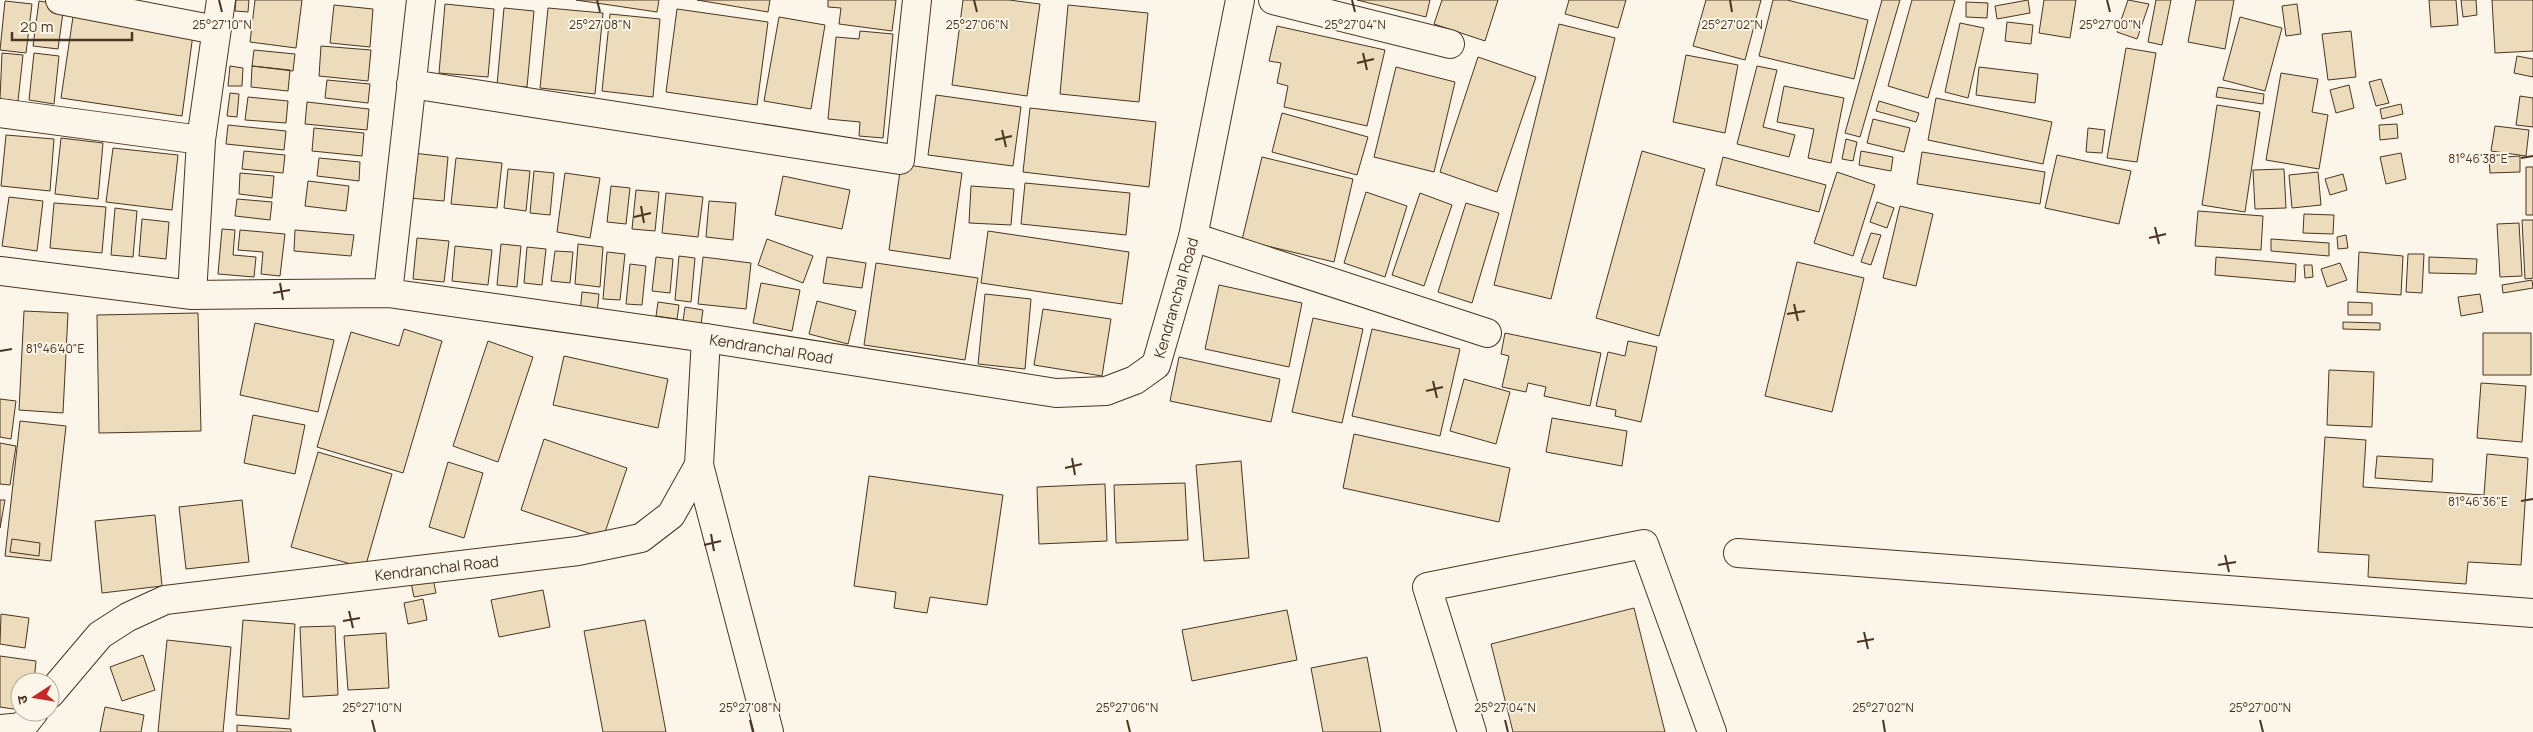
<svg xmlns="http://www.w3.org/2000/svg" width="2533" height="732" font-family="Manrope,'Noto Sans Devanagari',sans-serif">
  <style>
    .building { fill: #ecdcbc; stroke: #4a3520 }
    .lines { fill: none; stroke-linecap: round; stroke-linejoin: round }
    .minor-casing { stroke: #4a3520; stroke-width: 30 }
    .tertiary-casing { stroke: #4a3520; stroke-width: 30 }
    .minor { stroke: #fbf6e9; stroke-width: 28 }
    .tertiary { stroke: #fbf6e9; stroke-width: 28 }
    .ticks { fill: none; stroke: #4a3520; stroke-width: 2 }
    .labels { text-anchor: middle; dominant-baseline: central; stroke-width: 4; stroke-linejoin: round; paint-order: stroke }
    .street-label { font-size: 15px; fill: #4a3520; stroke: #fbf6e9 }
    .ticks-label { font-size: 12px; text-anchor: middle; fill: #4a3520; stroke: #fbf6e9; stroke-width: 4; stroke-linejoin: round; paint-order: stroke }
  </style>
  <rect width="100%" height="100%" fill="#fbf6e9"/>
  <!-- building -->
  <path class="building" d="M236,0H249L248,12L235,11Z
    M255,0H302L296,48L250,42Z
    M576,0H659L657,12Z
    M697,0H770L768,12Z
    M828,0H896L892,31L839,24L841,8L828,7Z
    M963,0H1009L1040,4L1027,96L952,85Z
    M1357,0H1430L1426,17Z
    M1442,0H1498L1485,41L1434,24Z
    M1569,0H1626L1618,28L1565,14Z
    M1706,0H1761L1745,60L1693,46Z
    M1773,0H1787L1868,20L1854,79L1759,56Z
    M1882,0H1900L1860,137L1845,133Z
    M1912,0H1955L1928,98L1888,86Z
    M2028,0L2030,13L1997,19L1995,6Z
    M2044,0H2076L2070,38L2039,33Z
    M2128,0L2149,4L2137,39L2117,32Z
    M2156,0H2171L2162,45L2148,42Z
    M2196,0H2234L2225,49L2188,42Z
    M2429,0H2456L2458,25L2431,27Z
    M2461,0H2476L2477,15L2463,17Z
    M2492,0H2533V51L2495,53Z
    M5,1L32,4L26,53L0,50Z
    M39,1L64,5L58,49L33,46Z
    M1966,2L1988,3L1987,18L1966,17Z
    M445,4L494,9L488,77L439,73Z
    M2297,4L2301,34L2286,36L2282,6Z
    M334,5L373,9L370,47L330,43Z
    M1068,5L1148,13L1139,102L1060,94Z
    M504,8L534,11L527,87L497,85Z
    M548,8L603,13L595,94L540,88Z
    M677,9L768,22L757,105L666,92Z
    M74,10L194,27L182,116L61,98Z
    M610,14L660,19L653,97L602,91Z
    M779,17L825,25L811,109L764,101Z
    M2240,17L2282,28L2265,91L2223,80Z
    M2007,22L2033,25L2031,44L2005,41Z
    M1960,23L1984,28L1968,98L1945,92Z
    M1559,24L1615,38L1551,299L1494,285Z
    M1277,26L1385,50L1367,126L1284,107L1288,86L1277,83L1281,63L1269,61Z
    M860,31L893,34L883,138L859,136L860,122L828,119L836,37L859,39Z
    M2351,31L2356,77L2328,80L2322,34Z
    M321,46L371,50L368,81L319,76Z
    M2126,48L2156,53L2137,162L2107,158Z
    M254,50L295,54L293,71L252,66Z
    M2,53L23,55L18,101L0,99Z
    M34,53L59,56L54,104L29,100Z
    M1686,55L1738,65L1725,133L1673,122Z
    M2517,56L2533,59V77L2514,73Z
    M1478,57L1536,77L1497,192L1440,172Z
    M230,66L243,68L242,86H228Z
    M252,66L290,70L288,91L251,87Z
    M1757,66L1777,70L1763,127L1795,135L1789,157L1737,144Z
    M1396,67L1455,82L1434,172L1374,157Z
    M1979,67L2038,74L2035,103L1976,95Z
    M2281,73L2318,79L2312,112L2328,115L2319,169L2266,160Z
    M2381,79L2389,103L2376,106L2369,82Z
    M327,80L370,84L368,103L325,98Z
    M2349,85L2354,108L2336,113L2330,90Z
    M1784,86L1844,98L1831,163L1808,158L1814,129L1777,122Z
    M2218,87L2264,94L2263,104L2216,97Z
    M230,93L239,94L237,117L227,116Z
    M936,95L1021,107L1013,166L928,155Z
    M2520,96L2533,98V127L2516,125Z
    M248,97L288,101L286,123L245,120Z
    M1936,98L2052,122L2043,164L1928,140Z
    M1879,101L1919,113L1916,122L1876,111Z
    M307,102L369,109L367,130L305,124Z
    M2401,104L2403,114L2382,119L2380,109Z
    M2217,105L2260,112L2245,212L2202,205Z
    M1030,108L1156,122L1149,187L1023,172Z
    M1282,113L1368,137L1357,175L1272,152Z
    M1873,119L1910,128L1904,152L1867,143Z
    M2397,124L2398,138L2380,140L2379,125Z
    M228,125L286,131L284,150L226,144Z
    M2495,126L2529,130L2526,156L2491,151Z
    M314,128L364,133L362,156L312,151Z
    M2088,128L2105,130L2102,153L2086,152Z
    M6,135L54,139L50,191L1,186Z
    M61,138L103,143L98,199L55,194Z
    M1846,139L1857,142L1853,161L1842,159Z
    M113,148L178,155L172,210L106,202Z
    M244,151L285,155L283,173L242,169Z
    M1642,151L1705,169L1659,336L1596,318Z
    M1861,151L1893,157L1891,171L1859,165Z
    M1922,152L2045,172L2040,204L1917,184Z
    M413,153L448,157L444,201L409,198Z
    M2401,153L2406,179L2386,184L2380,157Z
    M2057,155L2131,171L2119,224L2045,208Z
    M2520,156V172L2490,173L2489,158Z
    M1262,157L1353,179L1334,262L1242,240Z
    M1723,157L1826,185L1819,212L1716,185Z
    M319,158L360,162L359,181L317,176Z
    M456,158L502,163L497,208L451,204Z
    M901,164L962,173L950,259L889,250Z
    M2526,167H2533V215H2526Z
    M508,169L530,171L526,211L504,208Z
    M2284,169L2286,208L2255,209L2253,170Z
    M534,171L554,173L550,215L530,213Z
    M1837,172L1875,185L1853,256L1814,243Z
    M2318,172L2321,205L2292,208L2289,175Z
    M240,173L274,176L272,198L239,194Z
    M565,173L600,178L590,238L557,232Z
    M2343,174L2347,190L2330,195L2325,179Z
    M783,176L850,190L842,229L775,215Z
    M308,181L349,186L346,211L305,206Z
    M1025,183L1130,193L1126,235L1021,224Z
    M611,186L630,188L626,224L607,222Z
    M971,186L1014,189L1011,225L969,223Z
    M636,190L659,192L655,231L632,229Z
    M1366,192L1407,206L1385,277L1344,263Z
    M666,193L703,197L698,237L662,233Z
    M1420,193L1452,205L1424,286L1392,275Z
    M9,197L43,201L37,251L2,246Z
    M237,199L272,202L270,220L235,216Z
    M709,201L736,203L733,240L706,237Z
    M1877,202L1894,208L1887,228L1870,222Z
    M54,203L106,207L102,253L50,248Z
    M1466,203L1499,213L1472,303L1438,292Z
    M1900,206L1933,214L1916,286L1883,278Z
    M115,208L137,211L133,257L111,255Z
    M2198,211L2263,216L2261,250L2195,246Z
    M2304,214L2334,215L2333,234L2303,233Z
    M142,219L169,222L166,259L139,256Z
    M2522,220H2533V278L2525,279Z
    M2519,223L2522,276L2500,277L2497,224Z
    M222,229L235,230L233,255L256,257L254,277L218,274Z
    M240,230L285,234L280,276L261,274L263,252L238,250Z
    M295,230L354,235L351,256L294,251Z
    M988,231L1129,252L1122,304L981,283Z
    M1871,233L1881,235L1871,265L1861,262Z
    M2346,235L2348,248L2338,249L2337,237Z
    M417,238L449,241L444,282L413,279Z
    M767,239L813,256L803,283L758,265Z
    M2271,239L2329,243V256L2271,251Z
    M501,244L521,246L517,287L497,285Z
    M578,244L603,247L600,287L575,284Z
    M455,246L492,250L488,285L452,281Z
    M527,247L546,249L542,285L524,283Z
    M555,251L573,252L570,283L551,281Z
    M607,252L625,254L620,300L603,299Z
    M2359,252L2403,256L2401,295L2357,292Z
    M2408,254H2424L2422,293L2406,292Z
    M679,256L695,258L691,302L675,300Z
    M656,257L673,259L670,293L652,291Z
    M703,257L751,263L746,309L698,304Z
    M827,257L866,263L862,288L823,283Z
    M2216,257L2296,264L2295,282L2215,275Z
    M2429,257L2477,259L2476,274L2429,273Z
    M1797,262L1864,278L1832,412L1765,396Z
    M876,263L978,278L965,360L864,345Z
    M2340,263L2347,280L2327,287L2321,269Z
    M630,264L646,266L642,305L626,304Z
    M2304,265H2312L2313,277L2305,278Z
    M2532,280L2533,288L2503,293L2502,285Z
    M761,283L800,290L792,331L753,323Z
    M1219,285L1302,303L1289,367L1205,349Z
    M582,292L599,294L597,314L580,313Z
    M985,294L1031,299L1025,369L978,364Z
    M2480,294L2483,312L2461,316L2458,297Z
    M817,301L856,311L848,344L809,334Z
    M658,302L679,305L677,319L656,316Z
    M2348,302L2372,303V315H2348Z
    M685,307L703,310L701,324L683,321Z
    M1043,309L1111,319L1102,376L1034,365Z
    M24,311L68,313L63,413L19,410Z
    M198,313L201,431L99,433L97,315Z
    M1313,318L1363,329L1342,423L1292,412Z
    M2343,322L2380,323V330L2343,329Z
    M255,323L334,340L318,412L240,395Z
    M404,329L442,341L403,473L317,447L351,332L399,346Z
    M1372,329L1460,349L1440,436L1352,416Z
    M1505,333L1601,353L1590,406L1544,396L1546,387L1528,383L1526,392L1502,387L1509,356L1501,354Z
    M2483,333H2531V375H2483Z
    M488,341L533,357L498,462L453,446Z
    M1628,341L1657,347L1641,422L1615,416L1616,410L1596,406L1608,352L1625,356Z
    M564,356L668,379L658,428L553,405Z
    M1179,357L1280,379L1271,422L1170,401Z
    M2329,370L2374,372L2372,427L2327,425Z
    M1464,379L1510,392L1496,444L1450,431Z
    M2481,383L2526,386L2522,442L2477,438Z
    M0,399L16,401L11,439L0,437Z
    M253,415L305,425L295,474L244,463Z
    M1552,418L1627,431L1622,466L1546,452Z
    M20,421L66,426L51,561L5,556Z
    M1354,434L1510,468L1499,522L1343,488Z
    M2325,437L2366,440L2363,487L2484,495L2487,454L2528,458L2521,565L2468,562L2466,584L2368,577L2369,555L2318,552Z
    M544,439L627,468L603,538L521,510Z
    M0,443L16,446L10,485L0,484Z
    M318,452L392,474L365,568L291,547Z
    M2377,456L2433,459L2432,482L2375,478Z
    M1241,461L1249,558L1204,561L1196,465Z
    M448,462L483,473L464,538L429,527Z
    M869,476L1003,495L987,605L930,597L927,613L894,608L896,592L854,586Z
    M1185,483L1188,540L1116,543L1114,485Z
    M1105,484L1107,541L1039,544L1037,487Z
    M0,500H5L0,528Z
    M242,500L249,562L186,569L179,507Z
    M155,515L162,586L102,593L95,521Z
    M12,539L40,543L39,556L10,552Z
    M432,574L436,593L414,597L410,578Z
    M543,590L550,627L499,637L491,600Z
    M423,599L427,620L408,624L404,603Z
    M1634,608L1665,732H1513L1491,644Z
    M1287,610L1297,660L1192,681L1182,630Z
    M1,614L29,618L25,648L0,644Z
    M243,620L295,624L289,719L236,715Z
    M645,620L666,732H603L584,631Z
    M335,626L338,695L303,697L300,627Z
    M386,633L389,688L348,690L344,636Z
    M167,640L231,647L223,732H158Z
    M143,655L155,690L122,701L110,667Z
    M0,656L36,661L34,682H20V710L0,707Z
    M1367,657L1381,732H1323L1311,668Z
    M105,707L144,715L141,732H100Z
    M237,725L291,729V732H237Z"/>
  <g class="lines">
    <defs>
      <path id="minor" d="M60,0L216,30
        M1273,0L1450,44
        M411,84L900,160L917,0
        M0,113L201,140
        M1193,237L1487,333
        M0,271L192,295L388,293L706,338
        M388,293L421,0
        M192,295L201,140L221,0
        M699,465L769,732
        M1738,553L2533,613
        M1472,732L1427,587L1644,544L1712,732"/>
      <g id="tertiary">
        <path id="s1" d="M50,694L100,635L128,617L165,600L578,551L641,538L671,515L699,465L706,338L1056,393L1106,391L1135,380L1156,365L1193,237L1240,0"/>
        <path d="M0,729L22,727L34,712"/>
      </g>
    </defs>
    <!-- minor casing -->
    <use href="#minor" class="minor-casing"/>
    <!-- tertiary casing -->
    <use href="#tertiary" class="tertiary-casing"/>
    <!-- minor -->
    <use href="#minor" class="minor"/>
    <!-- tertiary -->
    <use href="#tertiary" class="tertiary"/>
  </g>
  <!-- ticks -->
  <path class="ticks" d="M219,0L222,12M597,0L600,12M974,0L977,12M1352,0L1355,12M1730,0L1732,12M2107,0L2110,12M1363,53L1367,70M1357,63L1374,59M1002,130L1006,147M995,140L1012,136M2521,158L2533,156M641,206L644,223M634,217L651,213M2155,227L2159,244M2149,238L2166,234M280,283L283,300M273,293L290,290M1794,304L1798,321M1787,314L1805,311M0,351L12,349M1433,381L1437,398M1426,391L1443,387M1072,458L1075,475M1065,468L1082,464M2521,501L2533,499M711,534L714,551M704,545L721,541M2225,555L2229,572M2218,565L2236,562M349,611L353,628M343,621L360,618M1864,632L1868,649M1857,642L1874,639M372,720L375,732M750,720L753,732M1127,720L1130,732M1505,720L1508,732M1883,720L1885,732M2260,720L2263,732"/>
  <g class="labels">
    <!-- street labels -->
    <g class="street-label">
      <text stroke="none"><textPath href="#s1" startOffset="1385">Kendranchal Road</textPath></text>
      <text stroke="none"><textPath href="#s1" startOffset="920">Kendranchal Road</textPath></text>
      <text stroke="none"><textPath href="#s1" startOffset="425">Kendranchal Road</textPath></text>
    </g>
  </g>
  <g class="ticks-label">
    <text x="222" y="29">25°27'10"N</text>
    <text x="600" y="29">25°27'08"N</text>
    <text x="977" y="29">25°27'06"N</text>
    <text x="1355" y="29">25°27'04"N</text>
    <text x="1732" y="29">25°27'02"N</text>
    <text x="2110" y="29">25°27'00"N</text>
    <text x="2478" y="163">81°46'38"E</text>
    <text x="55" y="353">81°46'40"E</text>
    <text x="2478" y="506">81°46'36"E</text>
    <text x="372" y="712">25°27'10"N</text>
    <text x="750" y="712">25°27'08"N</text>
    <text x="1127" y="712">25°27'06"N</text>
    <text x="1505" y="712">25°27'04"N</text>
    <text x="1883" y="712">25°27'02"N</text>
    <text x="2260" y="712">25°27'00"N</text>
  </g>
  <!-- north arrow -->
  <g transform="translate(35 697) rotate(258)"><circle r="24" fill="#fbf6e9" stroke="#b4a999"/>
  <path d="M0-4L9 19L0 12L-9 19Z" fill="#c62828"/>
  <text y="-8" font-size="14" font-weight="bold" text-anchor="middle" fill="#4a3520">उ</text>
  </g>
  <!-- scale -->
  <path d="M12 32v8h120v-8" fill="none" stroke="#4a3520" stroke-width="2.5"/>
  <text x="20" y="32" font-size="15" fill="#4a3520" stroke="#fbf6e9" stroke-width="4" paint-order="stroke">20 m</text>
</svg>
